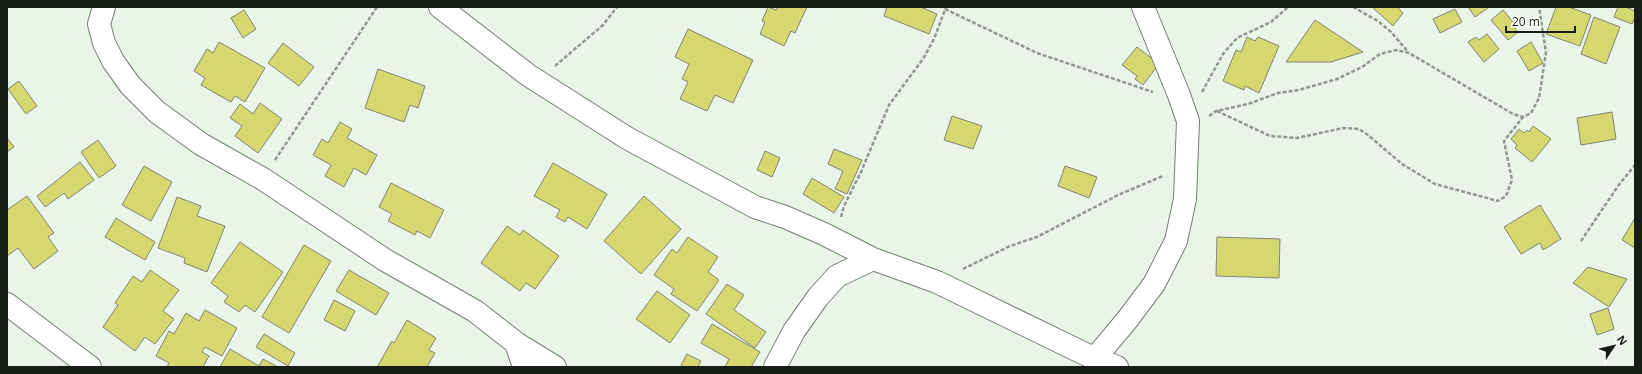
<svg xmlns="http://www.w3.org/2000/svg" width="1642" height="374" font-family="'Open Sans',sans-serif">
  <style>
    .building { fill: #d4d86f; stroke: #838477 }
    .lines { fill: none; stroke-linecap: round; stroke-linejoin: round }
    .minor-casing { stroke: #747e73; stroke-width: 24 }
    .path { stroke: #90988f; stroke-width: 2.5; stroke-dasharray: 4 2; stroke-linecap: butt }
    .minor { stroke: #fff; stroke-width: 22 }
  </style>
  <rect width="100%" height="100%" fill="#eaf4e8"/>
  <!-- building -->
  <path class="building" d="M768,7L776,10L778,7H807L795,33L791,31L784,46L760,34L765,22L762,21Z
    M887,7H921L937,14L929,34L884,16Z
    M1372,7H1397L1403,13L1393,26Z
    M1468,7H1487L1488,8L1475,17Z
    M1556,7H1569L1591,15L1580,46L1546,34Z
    M1618,7H1626L1635,11V17L1632,24L1614,17Z
    M1455,9L1462,22L1440,33L1433,19Z
    M244,10L256,29L243,38L231,18Z
    M1503,10L1514,23L1512,25L1518,32L1508,40L1491,20Z
    M1594,17L1620,27L1606,64L1581,54Z
    M1315,20L1363,52L1331,62H1286Z
    M688,29L753,60L733,103L715,95L707,111L680,99L688,82L682,79L689,64L675,57Z
    M1487,34L1499,49L1484,62L1468,42L1476,37L1479,40Z
    M1247,37L1255,41L1258,37L1279,46L1259,93L1245,86L1244,90L1223,81L1236,50L1241,52Z
    M219,42L265,68L245,102L235,96L231,102L201,85L205,78L194,71L207,49L213,53Z
    M1531,42L1543,63L1529,71L1517,51Z
    M283,43L314,67L299,86L268,63Z
    M1137,47L1159,64L1143,85L1135,79L1137,76L1122,65Z
    M378,69L425,86L418,108L410,105L404,122L365,108Z
    M19,81L37,106L26,114L8,89Z
    M260,103L282,119L258,153L235,136L242,126L230,118L240,104L253,114Z
    M1612,112L1616,139L1581,145L1577,118Z
    M952,116L982,126L973,149L944,140Z
    M340,122L352,129L347,138L377,155L366,175L354,168L344,187L325,176L331,165L313,155L322,139L328,143Z
    M1533,126L1551,139L1532,162L1515,148L1517,145L1511,139L1519,129L1524,133L1527,130L1529,132Z
    M7,138L14,147L7,152Z
    M98,140L116,166L99,178L81,152Z
    M834,149L862,160L847,194L835,189L843,171L828,164Z
    M765,151L780,158L772,177L757,170Z
    M80,162L94,180L68,199L64,193L45,207L37,196Z
    M553,163L607,194L587,229L568,217L565,222L556,217L560,210L534,196Z
    M144,166L172,182L151,221L122,205Z
    M1065,166L1097,177L1089,198L1058,186Z
    M812,178L844,197L834,213L803,194Z
    M391,183L444,210L430,238L417,231L415,235L388,221L392,214L379,207Z
    M27,196L54,233L48,237L58,251L34,269L18,248L7,256V210Z
    M644,196L681,229L641,274L604,241Z
    M177,197L201,206L197,216L225,226L207,272L184,263L185,258L158,248Z
    M1540,205L1561,239L1543,250L1540,243L1521,254L1504,227Z
    M116,218L155,242L145,260L105,237Z
    M1635,218V248L1622,240Z
    M507,226L520,235L523,230L559,256L535,289L526,283L520,291L481,263Z
    M688,237L718,257L708,272L719,280L697,311L671,294L674,289L654,275L672,249L677,253Z
    M1217,237L1280,239L1279,278L1216,276Z
    M240,242L283,272L255,312L245,305L239,312L224,302L228,296L211,283Z
    M304,245L331,261L289,333L262,317Z
    M1588,267L1627,279L1609,307L1573,283Z
    M150,270L179,290L163,311L174,319L155,344L145,337L135,351L103,327L118,305L115,303L133,276L142,282Z
    M349,270L389,293L376,315L336,291Z
    M727,284L744,295L734,310L766,332L755,348L706,314Z
    M657,291L690,315L670,343L636,319Z
    M334,300L355,311L345,331L324,320Z
    M1608,308L1614,329L1597,335L1590,314Z
    M205,310L237,328L222,356L205,347L202,352L209,356L203,367H167L169,363L156,356L169,331L174,334L186,313L199,321Z
    M407,320L436,338L429,350L435,353L427,367H377L392,341L394,343Z
    M712,324L760,352L751,367H725L729,359L701,343Z
    M264,334L295,353L288,366L256,347Z
    M230,349L259,366L263,359L278,367H220Z
    M687,354L701,361L698,367H685L681,365Z"/>
  <g class="lines">
    <defs>
      <path id="minor" d="M104,7L99,24L104,43L113,61L130,85L157,112L201,144L263,179L385,260L475,311L516,343L524,367
        M440,7L528,75L627,138L755,207L785,217L824,234L873,259L937,282L1085,354L1117,367
        M7,304L90,367
        M516,343L555,367
        M1096,357L1127,320L1154,284L1176,241L1185,199L1188,121L1179,95L1143,7
        M775,367L794,331L818,297L837,276L873,259"/>
    </defs>
    <!-- minor casing -->
    <use href="#minor" class="minor-casing"/>
    <!-- path -->
    <path class="path" d="M1353,7L1378,21L1391,32L1409,53
      M945,9L1037,53L1153,92
      M555,66L603,25L617,7
      M1202,92L1223,54L1237,38L1271,22L1288,7
      M1217,111L1270,136L1297,138L1343,128L1359,129L1368,135L1402,164L1435,184L1498,201L1506,196L1512,180L1504,141L1523,117
      M1209,116L1216,111L1248,104L1278,93L1299,90L1337,79L1362,67L1380,54L1396,50L1409,53L1513,114L1523,117L1531,113L1539,98L1546,53L1539,7
      M275,160L377,7
      M841,217L844,206L861,172L889,105L923,59L934,39L946,7
      M1581,241L1618,186L1635,165
      M963,269L1010,246L1037,237L1118,195L1163,176"/>
    <!-- minor -->
    <use href="#minor" class="minor"/>
  </g>
  <!-- border -->
  <rect width="1642" height="374" fill="none" stroke="#191d18" stroke-width="16"/>
  <!-- north arrow -->
  <g transform="translate(1614 346) rotate(55)" stroke="#fdfffc" stroke-width="3" paint-order="stroke">
  <path d="M0-3L7 15L0 10L-7 15Z" fill="#191d18"/>
  <text y="-6" font-size="11" font-weight="bold" text-anchor="middle" fill="#191d18">N</text>
  </g>
  <!-- scale -->
  <path d="M1506 26v6h69v-6" fill="none" stroke="#191d18" stroke-width="2"/>
  <text x="1512" y="26" font-size="12" fill="#191d18" stroke="#fdfffc" stroke-width="3" paint-order="stroke">20 m</text>
</svg>
